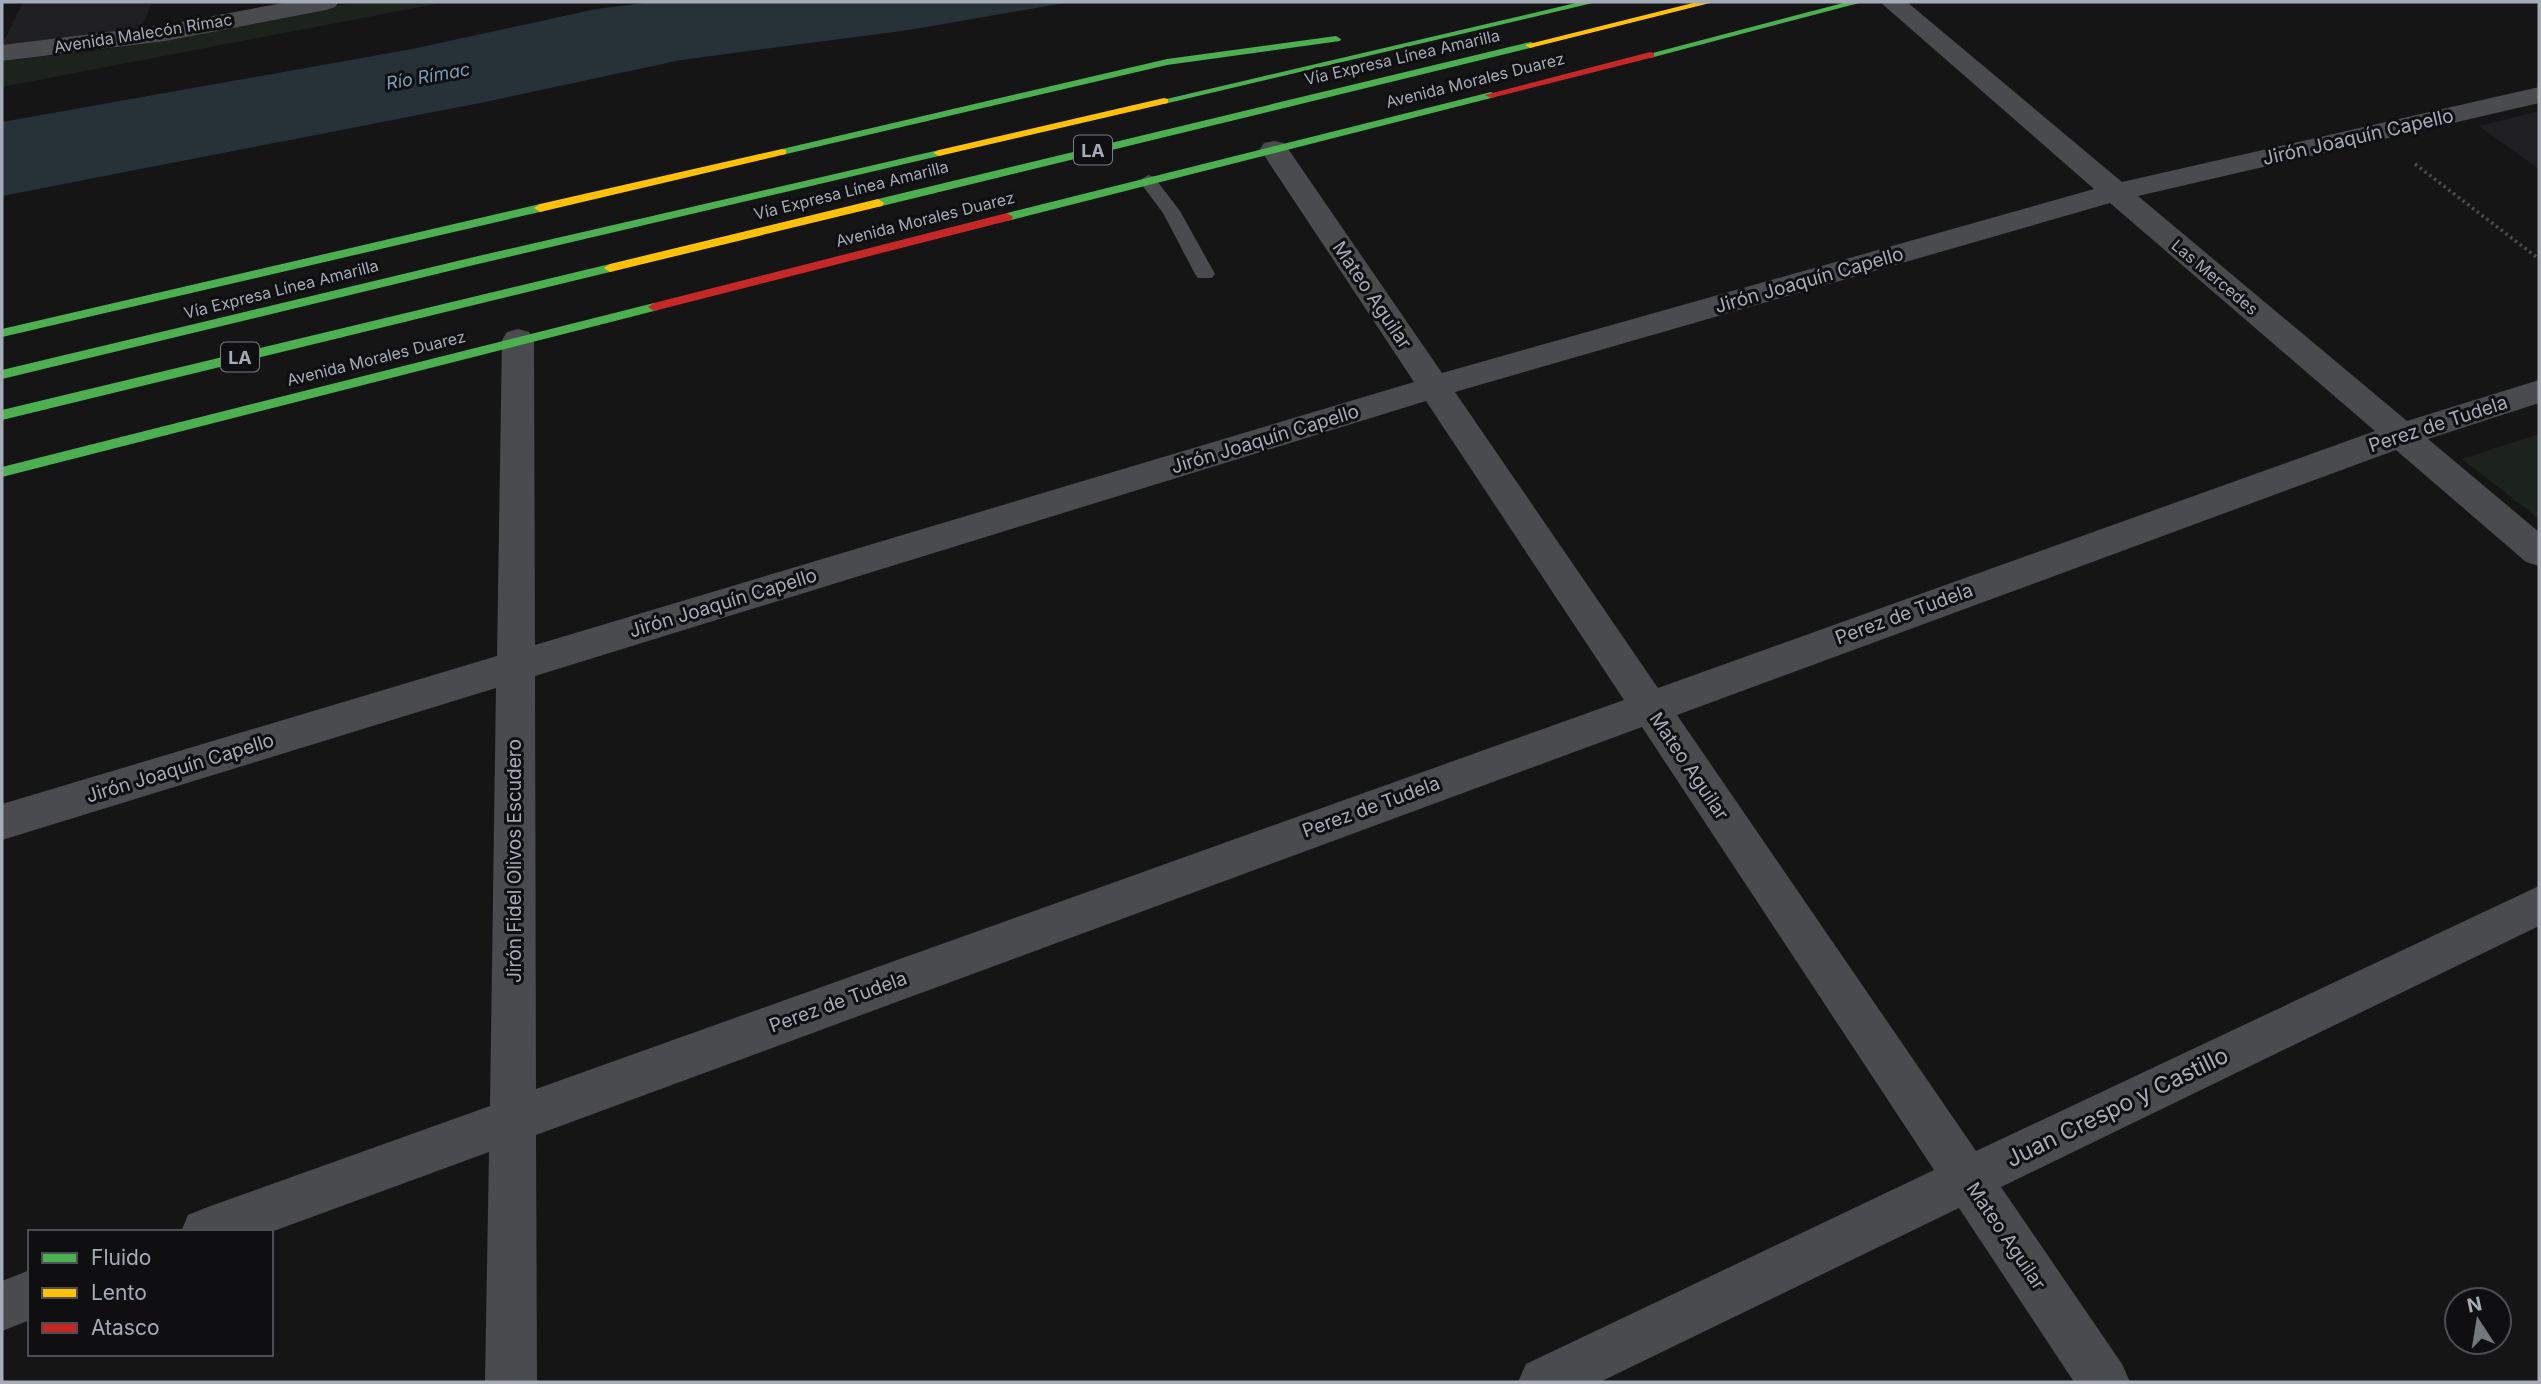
<svg xmlns="http://www.w3.org/2000/svg" width="2541" height="1384" font-family="Inter,sans-serif">
  <style>
    .built { fill: #1f1f22 }
    .green { fill: #1b231c }
    .water { fill: #273138 }
    .lines { fill: none; stroke-linecap: round; stroke-linejoin: round }
    .path { stroke: #4b4c50; stroke-width: 3.5; stroke-dasharray: 2.5 3.5; stroke-linecap: butt }
    .lane { fill: #494b4e; fill-rule: evenodd }
    .street { fill: #494b4e; fill-rule: evenodd }
    .fast { fill: #4caf50; fill-rule: evenodd }
    .slow { fill: #ffc107; fill-rule: evenodd }
    .jam { fill: #c62828; fill-rule: evenodd }
    .labels { text-anchor: middle; dominant-baseline: central; stroke-width: 6; stroke-linejoin: round; paint-order: stroke }
    .far-street-label { font-size: 16px; fill: #a5acb8; stroke: #0f0f11 }
    .far-water-label { font-size: 18px; font-style: italic; fill: #799cb6; stroke: #0f0f11 }
    .shield { fill: #0f0f11; stroke: #787d86; stroke-width: 2 }
    .shield-label { font-size: 18px; font-weight: bold; fill: #a5acb8 }
    .street-label { font-size: 19px; fill: #a5acb8; stroke: #0f0f11 }
    .near-street-label { font-size: 23px; fill: #a5acb8; stroke: #0f0f11 }
  </style>
  <rect width="100%" height="100%" fill="#151515"/>
  <!-- built -->
  <path class="built" d="M23,2H153L140,30L2,45Z
    M2539,111V169L2479,126Z"/>
  <!-- green -->
  <path class="green" d="M355,2H446L2,87V61L101,50Z
    M2539,434V519L2462,459Z"/>
  <!-- water -->
  <path class="water" d="M653,2H1070L909,30L681,60L485,102L2,196V122L412,49L596,9Z"/>
  <g class="lines">
    <!-- path -->
    <path class="path" d="M2415,164L2539,259"/>
    <!-- lane -->
    <path class="lane" d="M1148,175L1154,177L1180,211L1215,274L1212,278H1198L1195,274L1163,213L1139,181Z"/>
    <!-- street -->
    <path class="street" d="M288,2H339L335,7L326,10L165,41L2,61V45L165,25Z
      M1880,2H1907L2122,182L2539,87V103L2138,196L2407,421L2539,380V403L2428,439L2539,532V566L2526,562L2396,450L1677,715L1976,1151L2539,886V926L2001,1187L2122,1364L2130,1382H2074L1959,1208L1600,1382H1518L1526,1364L1934,1170L1642,727L536,1135L537,1382H485L489,1152L271,1232H181L188,1215L205,1208L490,1106L496,688L2,840V804L497,656L502,340L507,332L518,329L529,332L534,340L535,645L1414,382L1260,149L1264,143L1274,141L1284,143L1442,373L2094,189ZM2110,203L2375,431L1658,688L1455,392ZM1426,401L1624,700L536,1089L535,676Z
      M30,1270V1320L2,1331V1281Z"/>
    <!-- fast -->
    <path class="fast" d="M1580,2H1597L1164,104L1158,101Z
      M1847,2H1863L1650,58L1645,55Z
      M1336,36L1341,39L1340,41L1167,65L782,155L776,152L782,149L1167,59Z
      M1530,42L1534,43V47L878,207L872,203L878,199Z
      M1491,92L1497,95L1495,97L1007,221L1001,217L1007,213Z
      M939,150L945,153L943,155L474,265L2,379V370L474,257Z
      M540,204L544,205V211L2,337V329Z
      M610,264L616,268L614,271L2,420V410Z
      M654,303L658,304V310L2,477V467Z"/>
    <!-- slow -->
    <path class="slow" d="M1697,2H1714L1530,48L1525,45Z
      M1164,98L1168,99V103L939,156L933,153L939,150Z
      M782,149L786,150V154L540,212L534,208L540,204Z
      M878,199L884,203L882,206L610,272L604,268L610,264Z"/>
    <!-- jam -->
    <path class="jam" d="M1650,52L1654,53V57L1491,98L1485,95Z
      M1007,213L1013,217L1011,220L654,311L648,307L654,303Z"/>
  </g>
  <g class="labels">
    <!-- far-street labels -->
    <g class="far-street-label">
      <text transform="translate(143 33) rotate(-9)">Avenida Malecón Rímac</text>
      <text transform="translate(1402 57) rotate(-13)">Vía Expresa Línea Amarilla</text>
      <text transform="translate(1475 80) rotate(-14)">Avenida Morales Duarez</text>
      <text transform="translate(851 190) rotate(-14)">Vía Expresa Línea Amarilla</text>
      <text transform="translate(925 219) rotate(-14)">Avenida Morales Duarez</text>
      <text transform="translate(2215 277) rotate(40)">Las Mercedes</text>
      <text transform="translate(281 289) rotate(-14)">Vía Expresa Línea Amarilla</text>
      <text transform="translate(376 358) rotate(-14)">Avenida Morales Duarez</text>
    </g>
    <!-- far-water labels -->
    <g class="far-water-label">
      <text transform="translate(428 76) rotate(-10)">Río Rímac</text>
    </g>
    <!-- shield labels -->
    <g class="shield">
      <rect x="1074" y="135.5" width="38" height="29" rx="5"/>
      <rect x="221" y="342.5" width="38" height="29" rx="5"/>
    </g>
    <g class="shield-label">
      <text x="1093" y="150">LA</text>
      <text x="240" y="357">LA</text>
    </g>
    <!-- street labels -->
    <g class="street-label">
      <text transform="translate(2358 137) rotate(-13)">Jirón Joaquín Capello</text>
      <text transform="translate(1809 280) rotate(-16)">Jirón Joaquín Capello</text>
      <text transform="translate(1372 295) rotate(56)">Mateo Aguilar</text>
      <text transform="translate(2438 424) rotate(-18)">Perez de Tudela</text>
      <text transform="translate(1265 439) rotate(-17)">Jirón Joaquín Capello</text>
      <text transform="translate(723 603) rotate(-17)">Jirón Joaquín Capello</text>
      <text transform="translate(1904 614) rotate(-20)">Perez de Tudela</text>
      <text transform="translate(1689 766) rotate(56)">Mateo Aguilar</text>
      <text transform="translate(180 768) rotate(-17)">Jirón Joaquín Capello</text>
      <text transform="translate(1371 807) rotate(-20)">Perez de Tudela</text>
      <text transform="translate(514 861) rotate(-90)">Jirón Fidel Olivos Escudero</text>
      <text transform="translate(838 1002) rotate(-20)">Perez de Tudela</text>
      <text transform="translate(2006 1236) rotate(56)">Mateo Aguilar</text>
    </g>
    <!-- near-street labels -->
    <g class="near-street-label">
      <text transform="translate(2117 1107) rotate(-26)">Juan Crespo y Castillo</text>
    </g>
  </g>
  <!-- border -->
  <rect width="2541" height="1384" fill="none" stroke="#a5acb8" stroke-width="7"/>
  <!-- legend -->
  <rect x="28" y="1230" width="245" height="126" fill="#0f0f11" stroke="#4b4e54" stroke-width="2"/>
  <rect x="42" y="1253" width="35" height="10" fill="#4caf50" stroke="#4b4e54" stroke-width="2"/>
  <text x="91" y="1265" font-size="21" fill="#a5acb8">Fluido</text>
  <rect x="42" y="1288" width="35" height="10" fill="#ffc107" stroke="#4b4e54" stroke-width="2"/>
  <text x="91" y="1300" font-size="21" fill="#a5acb8">Lento</text>
  <rect x="42" y="1323" width="35" height="10" fill="#c62828" stroke="#4b4e54" stroke-width="2"/>
  <text x="91" y="1335" font-size="21" fill="#a5acb8">Atasco</text>
  <!-- north arrow -->
  <g transform="translate(2478 1321) rotate(348)"><circle r="33" fill="#0f0f11" stroke="#4b4e54" stroke-width="2"/>
  <path d="M0-5L12 26L0 18L-12 26Z" fill="#73777f"/>
  <text y="-10" font-size="19" font-weight="bold" text-anchor="middle" fill="#a5acb8">N</text>
  </g>
</svg>
